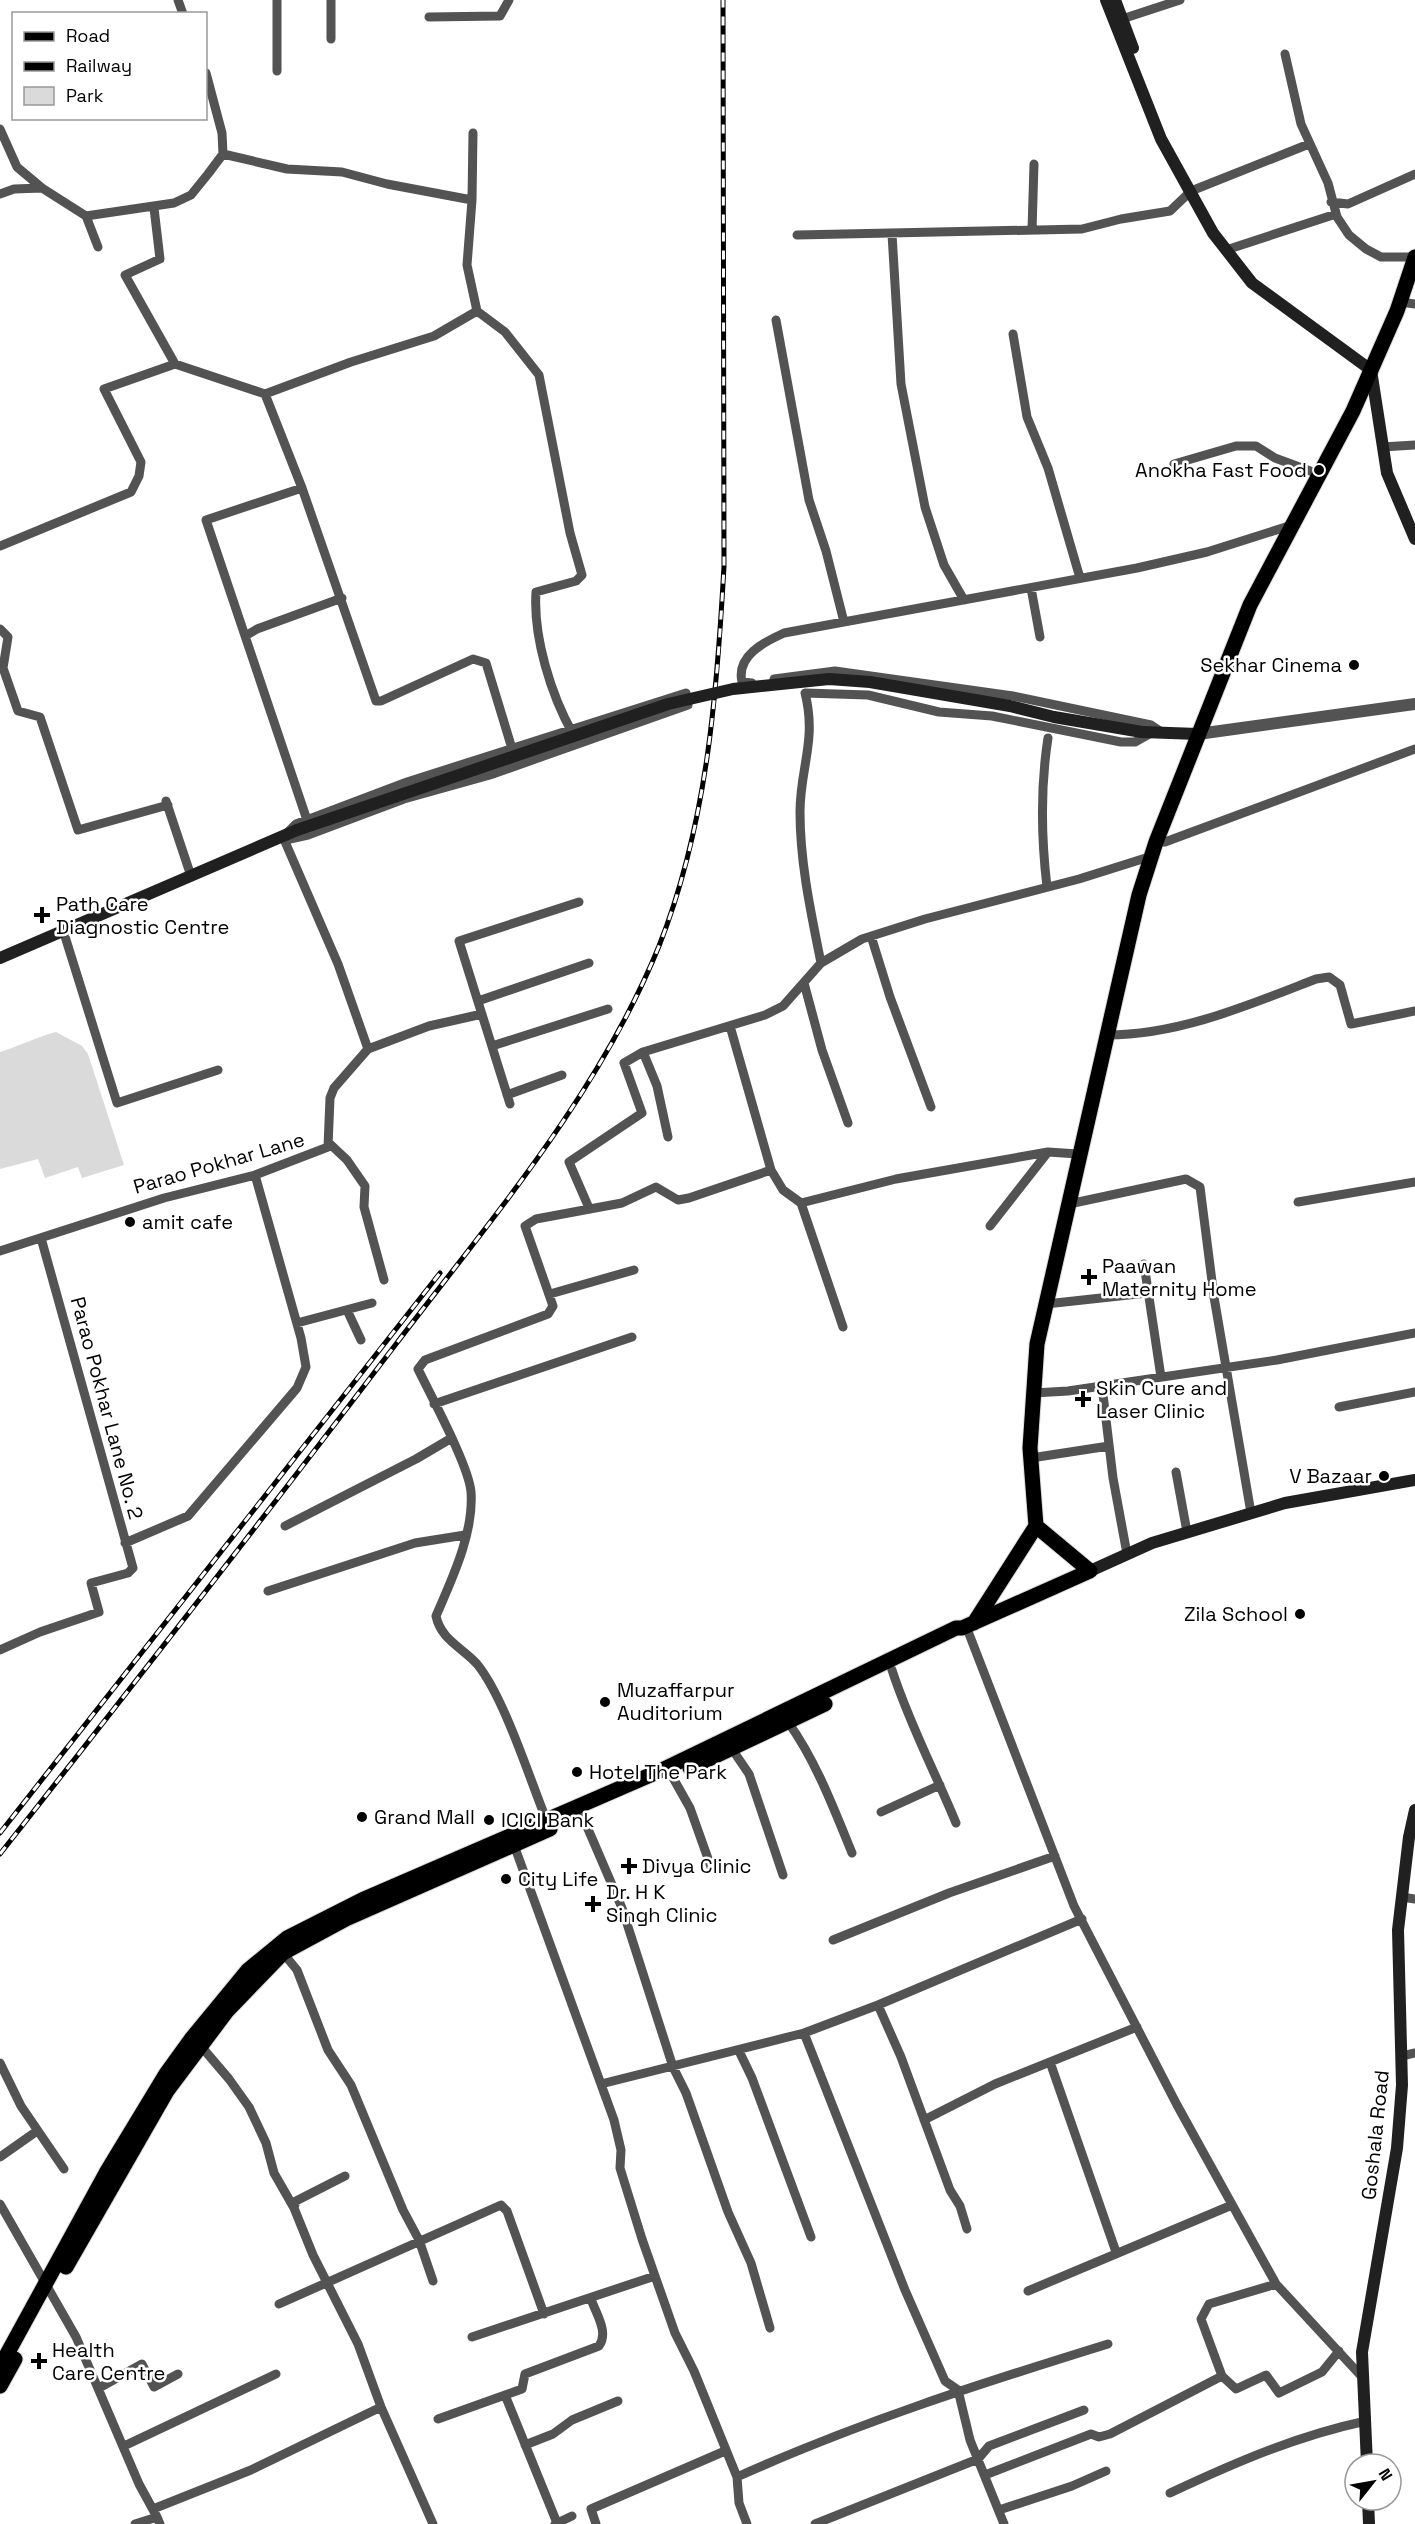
<svg xmlns="http://www.w3.org/2000/svg" width="1415" height="2524" font-family="'Space Grotesk',sans-serif">
  <style>
    .green { fill: #dadada }
    .lines { fill: none; stroke-linecap: round; stroke-linejoin: round }
    .primary-casing { stroke: #dbdbdb; stroke-width: 17 }
    .minor { stroke: #535353; stroke-width: 9 }
    .tertiary { stroke: #535353; stroke-width: 12 }
    .secondary { stroke: #202020; stroke-width: 12 }
    .primary { stroke: #000; stroke-width: 15 }
    .rail-casing { stroke: #000; stroke-width: 5 }
    .rail { stroke: #fff; stroke-width: 3; stroke-dasharray: 9; stroke-linecap: butt }
    .secondary-bridge { stroke: #202020; stroke-width: 12 }
    .poi-dot { fill: #000; stroke: #fff; stroke-width: 2 }
    .labels { text-anchor: middle; dominant-baseline: central; stroke-width: 5; stroke-linejoin: round; paint-order: stroke }
    .poi-label { font-size: 20px; fill: #000; stroke: #fff; text-anchor: start }
    .street-label { font-size: 20px; fill: #000; stroke: #fff }
  </style>
  <rect width="100%" height="100%" fill="#fff"/>
  <!-- green -->
  <path class="green" d="M56,1032L82,1046L88,1054L124,1165L82,1178L78,1167L45,1178L38,1159L0,1169V1052C20,1046 36,1037 56,1032Z"/>
  <g class="lines">
    <defs>
      <path id="primary" d="M974,1623L1036,1526
        M690,1768L825,1704
        M66,2267L167,2091L227,2011L283,1953L346,1919L550,1829
        M0,2367L106,2173L166,2074L192,2038L248,1970L287,1938L362,1900L662,1770L956,1628H962L1090,1571L1036,1526L1030,1448L1037,1344L1139,895L1156,842L1250,605L1353,411L1397,311L1415,257
        M0,2386L15,2359"/>
    </defs>
    <!-- primary casing -->
    <use href="#primary" class="primary-casing"/>
    <!-- minor -->
    <path class="minor" d="M178,0L183,14
      M429,17L500,16L509,0
      M1122,19L1180,0
      M331,39V0
      M1285,54L1301,124L1328,183L1337,217L1349,235L1366,249L1381,257H1415
      M277,71V0
      M0,129L17,167L42,188
      M473,133L472,200L467,265L477,311L505,332L539,375L570,533L582,575L576,581L536,592C533,637 551,695 573,734
      M223,154L287,169L342,172L387,184L472,200
      M0,194L14,189L42,188L86,216L98,247
      M1331,202L1348,204L1415,174
      M154,208L160,259L125,275L175,364
      M86,216L174,203L191,195L208,174L223,154L222,133L206,73
      M1032,230L1034,164
      M892,234L901,384L925,507L944,565L964,600
      M797,235L1082,229L1121,219L1170,211L1191,191L1309,144
      M1226,250L1336,214
      M1400,302L1415,304
      M776,320L809,500L826,551L844,622
      M1013,334L1027,417L1048,468L1080,578
      M265,394L302,488
      M1382,447L1415,445
      M1174,464L1236,446H1256L1275,458L1321,475
      M0,546L131,492L139,476L141,462L104,389L175,364L265,394L351,362L434,336L477,311
      M1031,588L1040,637
      M0,629L8,637L3,668
      M247,635L257,629L342,598
      M0,667L3,668L18,711L40,717L78,830L168,805
      M774,679L835,671L1013,696L1151,725L1163,733
      M752,683L742,682C736,656 764,642 784,633L1137,568L1207,552L1292,525
      M686,693L688,705L490,775L404,799L308,835L290,839L283,837L296,824L407,782Z
      M166,801L191,876
      M307,820L206,520L302,488L376,701H381L473,659L486,663L517,765
      M1156,842H1165L1415,749
      M1047,887C1041,836 1040,789 1048,738
      M63,930L117,1103L218,1070
      M871,936L890,997L931,1107
      M821,963C811,913 800,863 800,812C800,768 817,740 805,693L868,695L939,712L992,716L1121,742H1135L1151,733
      M804,983L822,1050L848,1123
      M478,1001L589,963
      M730,1026L771,1170L783,1190L801,1203L896,1179L1048,1152L1078,1154
      M1107,1035C1179,1035 1249,1005 1316,979L1329,977L1340,985L1351,1024L1415,1011
      M492,1046L608,1009
      M368,1049L429,1026L482,1014
      M643,1052L657,1086L668,1137
      M507,1095L562,1075
      M510,1104L459,941L579,902
      M330,1144L347,1160L365,1186L364,1207L384,1280
      M1298,1202L1415,1182
      M801,1203L843,1327
      M1069,1204L1186,1179L1200,1187L1214,1297L1251,1513
      M589,1208L569,1162L642,1113L624,1063L643,1052L765,1015L783,1006L821,963L862,939L925,919L1079,879L1152,856
      M990,1226L1048,1152
      M0,1251L164,1198L255,1175L328,1147L330,1098L334,1088L368,1049L338,964L283,837
      M1144,1264L1161,1377
      M550,1294L634,1270
      M1046,1304L1147,1293
      M347,1310L361,1340
      M297,1323L372,1303
      M1102,1386L1113,1478L1127,1554
      M1034,1393L1068,1391L1277,1360L1415,1333
      M434,1404L632,1337
      M1339,1407L1415,1392
      M1031,1458L1109,1446
      M1176,1472L1187,1532
      M285,1526L416,1459L450,1439
      M125,1543L188,1516L297,1388L306,1367L301,1338L255,1175
      M268,1591L415,1543L465,1535
      M966,1626L1074,1906L1177,2105L1276,2284L1363,2378
      M0,1650L40,1632L99,1612L91,1583L128,1573L133,1568L41,1238
      M892,1670C909,1723 935,1772 956,1823
      M788,1722C816,1761 834,1809 852,1853
      M732,1749L749,1774L783,1875
      M672,1776L690,1808L711,1867
      M881,1812L940,1785
      M582,1815L622,1908L673,2067L686,2093L728,2212L751,2263L770,2328
      M546,1819C529,1777 504,1697 477,1664C462,1647 441,1640 436,1616C452,1579 474,1533 471,1492C469,1466 431,1396 418,1369L425,1360L548,1314L553,1306L525,1226L536,1219L622,1203L656,1187L678,1200L689,1198L771,1170
      M514,1845L614,2120L621,2150L620,2168L642,2239L675,2333L694,2371L737,2477
      M1402,1897L1415,1899
      M833,1940L949,1893L1055,1856
      M283,1953L297,1970L328,2050L351,2085L403,2210L419,2240L433,2281
      M878,2005L901,2057L950,2190L960,2206L967,2229
      M804,2033L905,2290L945,2381L958,2390L970,2440L1004,2524
      M200,2045L229,2079L249,2107L266,2143L274,2173L294,2208
      M739,2051L752,2078L811,2237
      M1402,2056L1415,2053
      M1050,2062L1116,2252
      M0,2063L21,2106L64,2169
      M601,2084L804,2033L878,2005L1082,1919
      M924,2120L995,2084L1137,2027
      M0,2157L37,2131
      M345,2176L296,2201L294,2208L313,2255L358,2344L381,2407L433,2524
      M0,2204L76,2337L139,2484L157,2517
      M1276,2284L1209,2304L1201,2319L1222,2376L1236,2389L1266,2375L1279,2393L1322,2372L1339,2351
      M1028,2291L1232,2205
      M279,2304L501,2205L507,2211L544,2314
      M472,2337L655,2276
      M99,2388L142,2364L154,2387L178,2374
      M505,2395L557,2523
      M438,2419L522,2389L525,2374L599,2346C609,2332 596,2314 591,2299
      M525,2445L553,2434L572,2420L618,2401
      M124,2446L276,2374
      M985,2475L1091,2434L1099,2437L1110,2434L1222,2376
      M1170,2493C1234,2463 1296,2436 1366,2421
      M153,2509L251,2470L381,2407
      M999,2510L1072,2486L1106,2471
      M135,2524L157,2517L160,2524
      M555,2524L572,2516
      M596,2524L591,2509L725,2451
      M747,2524L739,2503L737,2477C857,2423 982,2383 1108,2344
      M815,2524L978,2459L989,2446L1084,2410"/>
    <!-- tertiary -->
    <path class="tertiary" d="M1198,734L1415,704"/>
    <!-- secondary -->
    <path class="secondary" d="M1106,0L1161,139L1213,233L1252,283L1371,370L1387,473L1415,539
      M1115,0L1133,48
      M1142,732L1198,734
      M0,958L297,830
      M1090,1571L1152,1543L1285,1503L1415,1480
      M1367,2464L1362,2352L1397,2148L1402,2085L1398,1930L1409,1837L1415,1810
      M1368,2500L1369,2524"/>
    <!-- primary -->
    <use href="#primary" class="primary"/>
    <defs>
      <path id="rail" d="M0,1833L440,1273
        M0,1854C133,1685 266,1515 396,1344C492,1218 599,1094 659,946C707,825 717,694 724,566L723,0"/>
    </defs>
    <!-- rail casing -->
    <use href="#rail" class="rail-casing"/>
    <!-- rail -->
    <use href="#rail" class="rail"/>
    <!-- secondary-bridge -->
    <path class="secondary-bridge" d="M297,830L668,704L733,689L829,679L870,682L1010,706L1054,717L1142,732"/>
  </g>
  <!-- markers -->
  <g class="poi-dot">
    <circle cx="1319" cy="470" r="6"/>
    <circle cx="1354" cy="665" r="6"/>
    <path d="M39 906h6v6h6v6h-6v6h-6v-6h-6v-6h6z"/>
    <circle cx="130" cy="1222" r="6"/>
    <path d="M1086 1268h6v6h6v6h-6v6h-6v-6h-6v-6h6z"/>
    <path d="M1080 1390h6v6h6v6h-6v6h-6v-6h-6v-6h6z"/>
    <circle cx="1384" cy="1476" r="6"/>
    <circle cx="1300" cy="1614" r="6"/>
    <circle cx="605" cy="1702" r="6"/>
    <circle cx="577" cy="1772" r="6"/>
    <circle cx="362" cy="1817" r="6"/>
    <circle cx="489" cy="1820" r="6"/>
    <path d="M626 1857h6v6h6v6h-6v6h-6v-6h-6v-6h6z"/>
    <circle cx="506" cy="1879" r="6"/>
    <path d="M590 1895h6v6h6v6h-6v6h-6v-6h-6v-6h6z"/>
    <path d="M36 2352h6v6h6v6h-6v6h-6v-6h-6v-6h6z"/>
  </g>
  <g class="labels">
    <!-- poi labels -->
    <g class="poi-label">
      <text x="1307" y="470" text-anchor="end">Anokha Fast Food</text>
      <text x="1342" y="665" text-anchor="end">Sekhar Cinema</text>
      <text x="56" y="904">Path Care<tspan x="56" dy="23">Diagnostic Centre</tspan></text>
      <text x="142" y="1222">amit cafe</text>
      <text x="1102" y="1266">Paawan<tspan x="1102" dy="23">Maternity Home</tspan></text>
      <text x="1096" y="1388">Skin Cure and<tspan x="1096" dy="23">Laser Clinic</tspan></text>
      <text x="1372" y="1476" text-anchor="end">V Bazaar</text>
      <text x="1288" y="1614" text-anchor="end">Zila School</text>
      <text x="617" y="1690">Muzaffarpur<tspan x="617" dy="23">Auditorium</tspan></text>
      <text x="589" y="1772">Hotel The Park</text>
      <text x="374" y="1817">Grand Mall</text>
      <text x="501" y="1820">ICICI Bank</text>
      <text x="642" y="1866">Divya Clinic</text>
      <text x="518" y="1879">City Life</text>
      <text x="606" y="1892">Dr. H K<tspan x="606" dy="23">Singh Clinic</tspan></text>
      <text x="52" y="2350">Health<tspan x="52" dy="23">Care Centre</tspan></text>
    </g>
    <!-- street labels -->
    <g class="street-label">
      <text transform="translate(219 1163) rotate(-16)">Parao Pokhar Lane</text>
      <text transform="translate(107 1408) rotate(75)">Parao Pokhar Lane No. 2</text>
      <text transform="translate(1375 2135) rotate(-84)">Goshala Road</text>
    </g>
  </g>
  <!-- legend -->
  <rect x="12" y="12" width="195" height="108" fill="#ffffff" stroke="#999999" stroke-width="1.5"/>
  <rect x="24" y="32" width="30" height="9" fill="#000000" stroke="#999999" stroke-width="1.5"/>
  <text x="66" y="42" font-size="18" fill="#000000">Road</text>
  <rect x="24" y="62" width="30" height="9" fill="#000000" stroke="#999999" stroke-width="1.5"/>
  <text x="66" y="72" font-size="18" fill="#000000">Railway</text>
  <rect x="24" y="87" width="30" height="18" fill="#dadada" stroke="#999999" stroke-width="1.5"/>
  <text x="66" y="102" font-size="18" fill="#000000">Park</text>
  <!-- north arrow -->
  <g transform="translate(1373 2482) rotate(59)"><circle r="28" fill="#ffffff" stroke="#999999" stroke-width="1.5"/>
  <path d="M0-4.5L10 22L0 15L-10 22Z" fill="#000000"/>
  <text y="-9" font-size="16" font-weight="bold" text-anchor="middle" fill="#000000">N</text>
  </g>
</svg>
